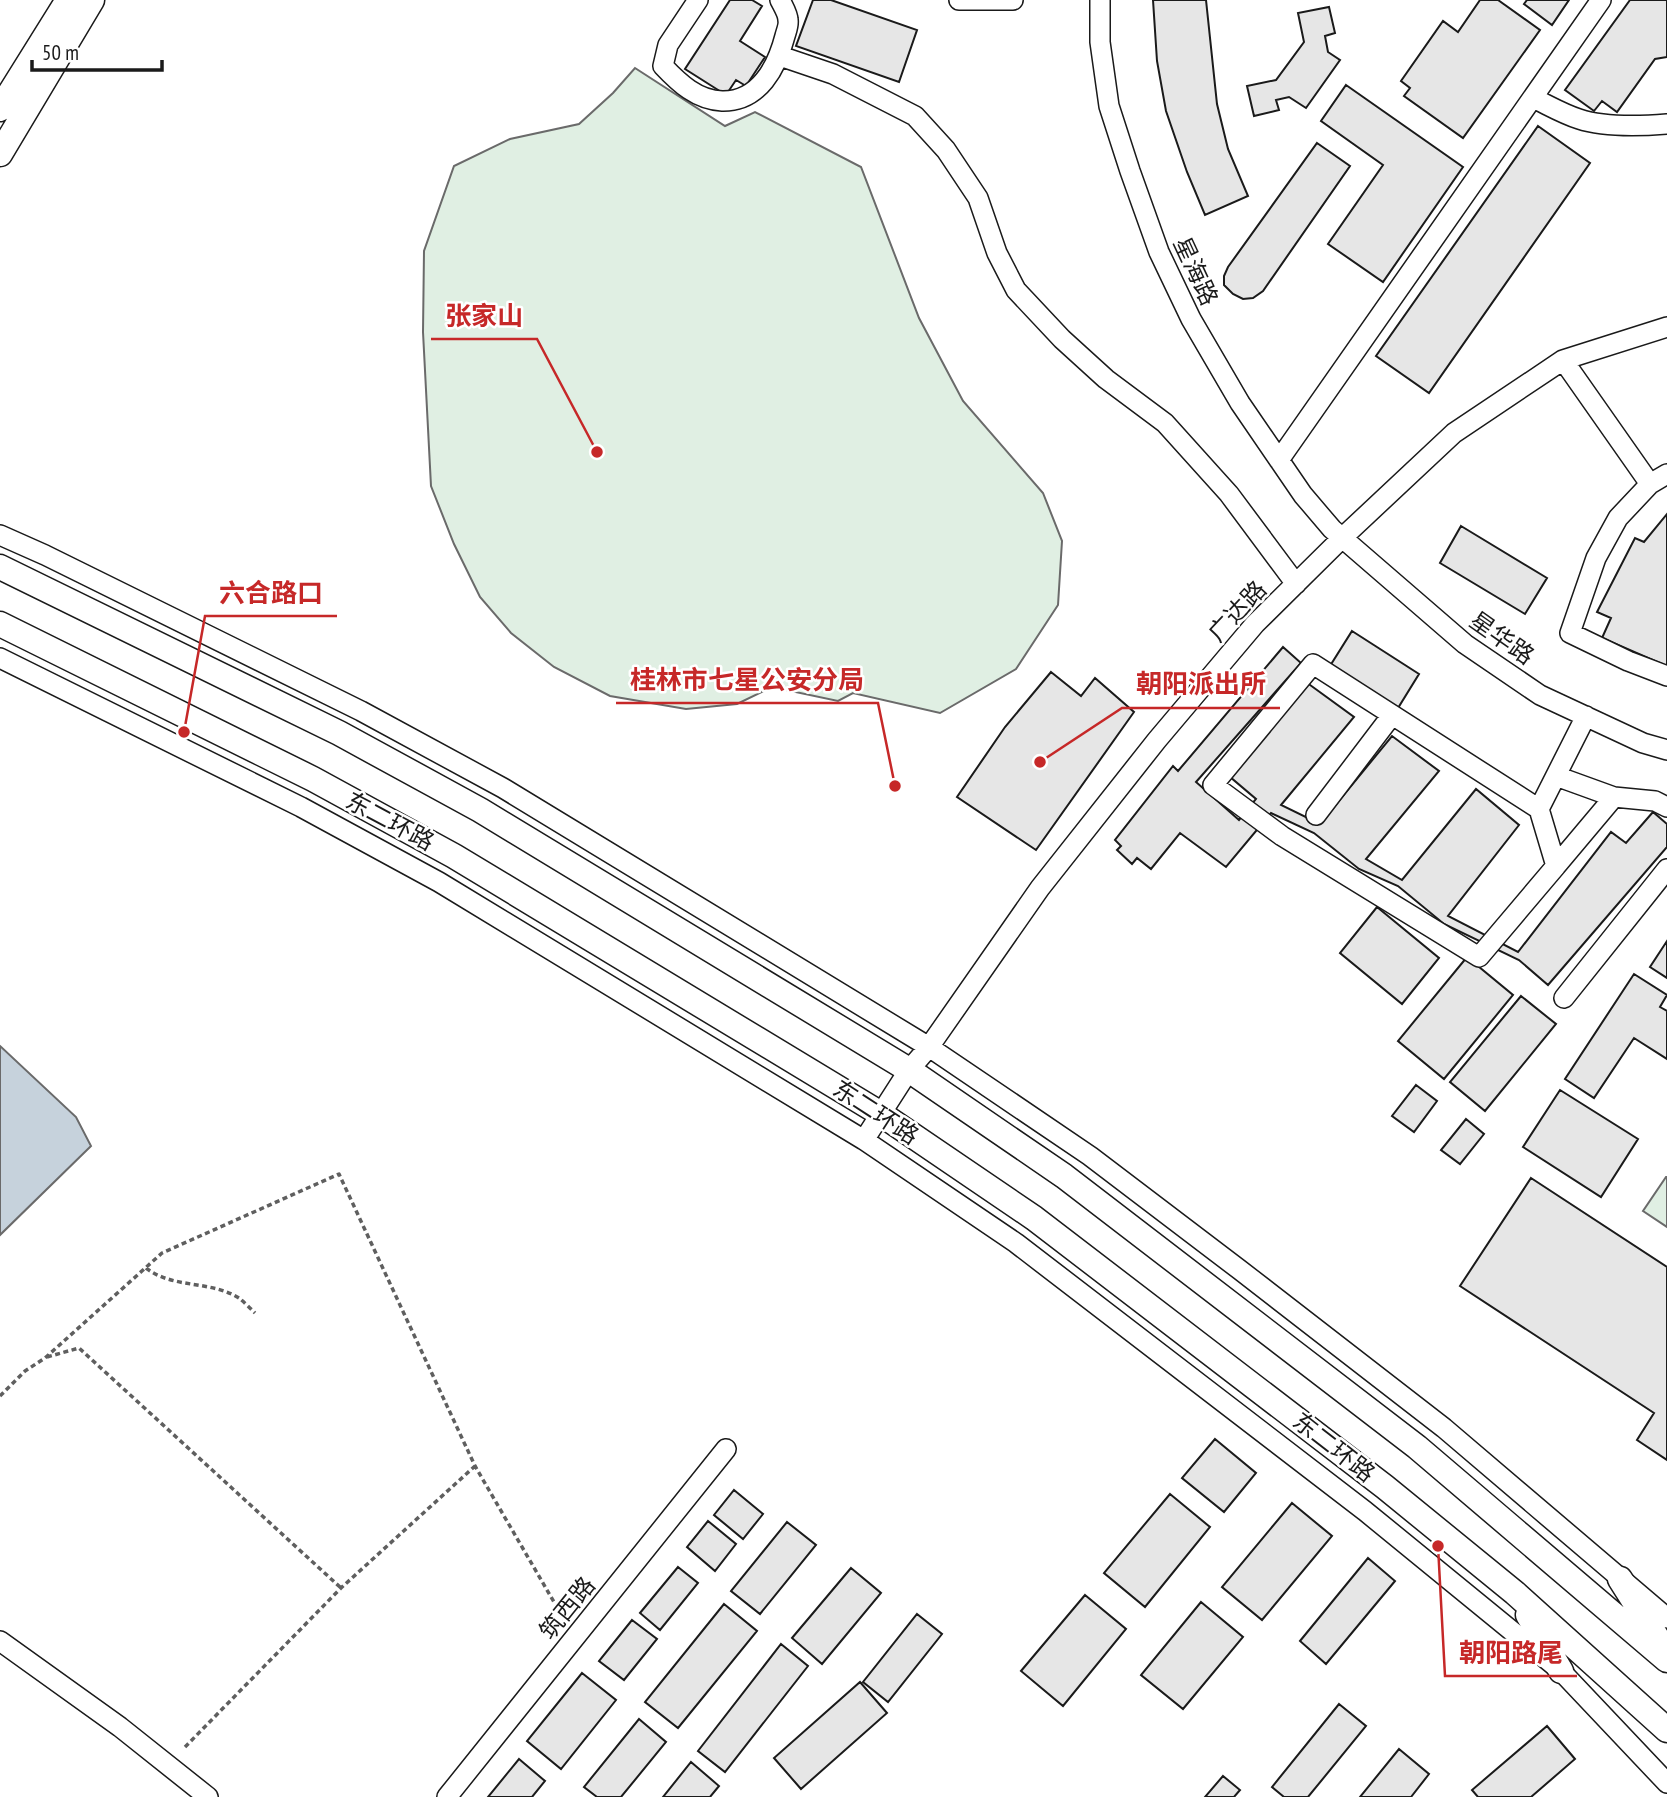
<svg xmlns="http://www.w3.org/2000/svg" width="1667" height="1797" font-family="'PT Sans Narrow','Noto Sans SC',sans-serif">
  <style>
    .green { fill: #e0efe3; stroke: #6a6a6a; stroke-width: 2 }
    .water { fill: #c6d2dc; stroke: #6a6a6a; stroke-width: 2 }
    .building { fill: #e6e6e6; stroke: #1a1a1a; stroke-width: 2 }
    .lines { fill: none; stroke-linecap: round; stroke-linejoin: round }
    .minor-casing { stroke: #1a1a1a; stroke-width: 22 }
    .major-casing { stroke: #1a1a1a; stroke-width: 27 }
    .path { stroke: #5f5f5f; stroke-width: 3.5; stroke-dasharray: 5 3.5; stroke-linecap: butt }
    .minor { stroke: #fff; stroke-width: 19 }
    .major { stroke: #fff; stroke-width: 24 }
    .labels { text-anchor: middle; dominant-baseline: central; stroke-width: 5; stroke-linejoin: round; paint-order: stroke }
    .street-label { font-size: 24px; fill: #1a1a1a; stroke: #fff }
    .leader { fill: none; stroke: #c62828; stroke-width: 2.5 }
    .callout-dot { fill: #c62828; stroke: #fff; stroke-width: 2.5 }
    .callout-label { font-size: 26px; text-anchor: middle; font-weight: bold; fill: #c62828; stroke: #fff; stroke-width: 5; stroke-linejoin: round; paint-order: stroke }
  </style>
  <rect width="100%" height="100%" fill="#fff"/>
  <!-- green -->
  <path class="green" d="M635,68L725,126L755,112L861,167L919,318L963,401L1043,493L1062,541L1058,605L1016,669L940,713L853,693L838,701L772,687L737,704L686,709L610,696L554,667L511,633L480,597L454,544L431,486L423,332L424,251L454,166L510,139L579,124L613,93Z
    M1666,1177H1667V1227L1643,1211Z"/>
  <!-- water -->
  <path class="water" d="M0,1046L76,1117L91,1146L0,1235Z"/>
  <!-- building -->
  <path class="building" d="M730,0H752L762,6L740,41L765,57L746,86L736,80L726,95L685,69Z
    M813,0H831L917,30L899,82L796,46Z
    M1153,0H1206L1217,104L1228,149L1248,196L1205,215L1187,172L1166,111L1157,61Z
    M1480,0H1498L1540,30L1463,138L1404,96L1410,88L1401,81L1443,21L1458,32Z
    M1527,0H1569L1552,25L1524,4Z
    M1630,0H1667V57L1655,59L1617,112L1602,101L1594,111L1565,90Z
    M1329,7L1335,33L1325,36L1328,52L1340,60L1306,108L1289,97L1276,100L1279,110L1254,116L1247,86L1276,80L1304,42L1298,13Z
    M1346,85L1463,167L1383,282L1328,244L1383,165L1321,121Z
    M1538,126L1590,163L1429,393L1376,356Z
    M1317,143L1350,166L1263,291L1253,298L1243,299L1233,294L1224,285V276L1228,267Z
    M1667,514V666L1602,638L1611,618L1597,612L1635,538L1644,542Z
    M1461,526L1547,578L1525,614L1440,563Z
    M1352,631L1419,674L1398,708L1330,666Z
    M1283,647L1301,663L1196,782L1239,820L1256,799L1229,776L1306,682L1354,717L1281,805L1320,824L1392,736L1439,771L1366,859L1402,880L1476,789L1519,825L1448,916L1518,952L1611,832L1626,843L1653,812L1667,824V847L1548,985L1519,960L1444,924L1398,886L1359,869L1314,833L1271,813L1226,867L1180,833L1151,869L1137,858L1132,864L1117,850L1121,846L1115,840L1173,766L1178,771Z
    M1051,672L1081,696L1095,678L1134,712L1036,850L957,797L1005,727Z
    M1377,907L1439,958L1402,1004L1340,953Z
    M1667,941V978L1650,967Z
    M1467,957L1513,995L1444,1079L1398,1041Z
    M1634,974L1667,995L1660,1007L1667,1011V1059L1634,1038L1594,1098L1565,1079Z
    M1521,996L1556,1024L1485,1111L1450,1082Z
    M1416,1085L1437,1101L1414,1132L1392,1116Z
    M1560,1090L1638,1139L1601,1197L1523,1147Z
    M1466,1119L1484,1134L1460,1164L1441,1150Z
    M1531,1178L1667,1267V1460L1637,1440L1654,1413L1460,1286Z
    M1215,1439L1256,1473L1224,1512L1182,1478Z
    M734,1490L763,1514L743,1539L714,1515Z
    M1170,1494L1210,1527L1145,1607L1104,1573Z
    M1292,1503L1332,1536L1262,1620L1222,1587Z
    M708,1521L736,1544L715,1571L687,1547Z
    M787,1522L816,1545L760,1614L731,1591Z
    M1368,1558L1395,1581L1326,1664L1300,1641Z
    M678,1567L698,1583L660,1630L640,1613Z
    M851,1568L881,1593L822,1664L792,1638Z
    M1085,1595L1126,1629L1063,1706L1021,1671Z
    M1201,1602L1243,1637L1183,1709L1141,1675Z
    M724,1604L757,1631L678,1728L645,1702Z
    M917,1614L942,1634L888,1702L863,1682Z
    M632,1620L657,1639L624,1680L599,1661Z
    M781,1644L808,1666L725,1772L698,1751Z
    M582,1673L616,1700L561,1769L527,1741Z
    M860,1682L887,1713L801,1789L774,1758Z
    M1339,1704L1366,1726L1308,1797H1284L1272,1787Z
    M639,1719L666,1742L621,1797H597L584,1787Z
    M1547,1726L1575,1759L1531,1797H1478L1472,1790Z
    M1399,1749L1429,1774L1411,1797H1360Z
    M519,1759L545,1781L532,1797H488Z
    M691,1762L719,1786L710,1797H663Z
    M1223,1776L1240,1790L1234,1797H1205Z"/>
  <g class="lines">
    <defs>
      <path id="minor" d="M698,0L668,45L663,66C679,83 697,100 722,101C759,102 777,67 785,36C786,32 789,25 788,20C788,14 783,6 780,0
        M959,0H1013
        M1100,0V42L1109,106L1130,171L1159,252L1191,319L1240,403L1303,495L1332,529L1465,644L1540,695L1643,743L1667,750
        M780,56L833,74L915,116L946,150L978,198L997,253L1016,290L1062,339L1106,379L1165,423L1229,494L1296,584
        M1533,98C1548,105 1563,114 1579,119C1603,127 1642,126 1667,124
        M1563,360L1650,484L1667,474
        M1279,460L1601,0
        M1650,484L1618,518L1596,558L1570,633L1628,661L1667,676
        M0,535L45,555L361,711L503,788L929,1047L1090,1156L1240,1270L1444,1428L1667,1618
        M0,658L301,807L439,882L864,1140L1016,1243L1365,1511L1561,1671L1667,1783
        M1556,776L1614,797L1655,801L1667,807
        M1539,809L1556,866L1479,957L1282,836L1213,785L1313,664L1539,809L1586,716
        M1316,815L1392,715
        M1556,866L1614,797
        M1564,998L1667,869
        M864,1140L909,1070L929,1047L1040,888L1157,740L1255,624L1342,538L1454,433L1563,360L1667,327
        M0,1641L120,1727L208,1797
        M447,1797L726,1449"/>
      <path id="major" d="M0,109L68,0
        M0,154L92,0
        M0,567L339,733L480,810L909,1070L1064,1176L1417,1447L1667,1660
        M0,624L313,779L454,856L881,1114L1034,1218L1385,1487L1515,1593L1667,1730
        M1620,1579L1663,1647
        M1528,1615L1561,1671"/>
    </defs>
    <!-- minor casing -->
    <use href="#minor" class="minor-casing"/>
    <!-- major casing -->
    <use href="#major" class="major-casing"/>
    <!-- path -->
    <path class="path" d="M146,1268C173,1289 210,1280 239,1298C244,1302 250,1308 255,1313
      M47,1357L79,1348L341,1588
      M0,1396L25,1371L45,1358L162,1253L339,1174L475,1466L565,1621
      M185,1747L341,1588L475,1466"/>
    <!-- minor -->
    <use href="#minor" class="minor"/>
    <!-- major -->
    <use href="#major" class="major"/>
  </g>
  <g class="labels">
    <!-- street labels -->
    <g class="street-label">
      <text transform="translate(1196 271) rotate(65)">星海路</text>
      <text transform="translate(1237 611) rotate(-47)">广达路</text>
      <text transform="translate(1502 638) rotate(35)">星华路</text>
      <text transform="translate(390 821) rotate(28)">东二环路</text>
      <text transform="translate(876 1112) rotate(33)">东二环路</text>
      <text transform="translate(1334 1447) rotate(38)">东二环路</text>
      <text transform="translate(567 1608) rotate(-51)">筑西路</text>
    </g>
  </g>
  <!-- callouts -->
  <path class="leader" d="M597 452L537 339H431M184 732L205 616H337M895 786L878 703H616M1040 762L1122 708H1280M1438 1546L1445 1676H1577"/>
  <g class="callout-dot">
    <circle cx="597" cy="452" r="7"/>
    <circle cx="184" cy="732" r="7"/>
    <circle cx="895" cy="786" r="7"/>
    <circle cx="1040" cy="762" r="7"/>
    <circle cx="1438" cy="1546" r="7"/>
  </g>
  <g class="callout-label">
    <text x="484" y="325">张家山</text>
    <text x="271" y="602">六合路口</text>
    <text x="747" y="689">桂林市七星公安分局</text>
    <text x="1201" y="693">朝阳派出所</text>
    <text x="1511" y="1662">朝阳路尾</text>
  </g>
  <!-- scale -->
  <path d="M32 60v10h130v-10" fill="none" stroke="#1a1a1a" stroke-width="3.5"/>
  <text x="42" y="60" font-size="21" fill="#1a1a1a" stroke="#ffffff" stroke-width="5" paint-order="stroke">50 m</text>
</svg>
